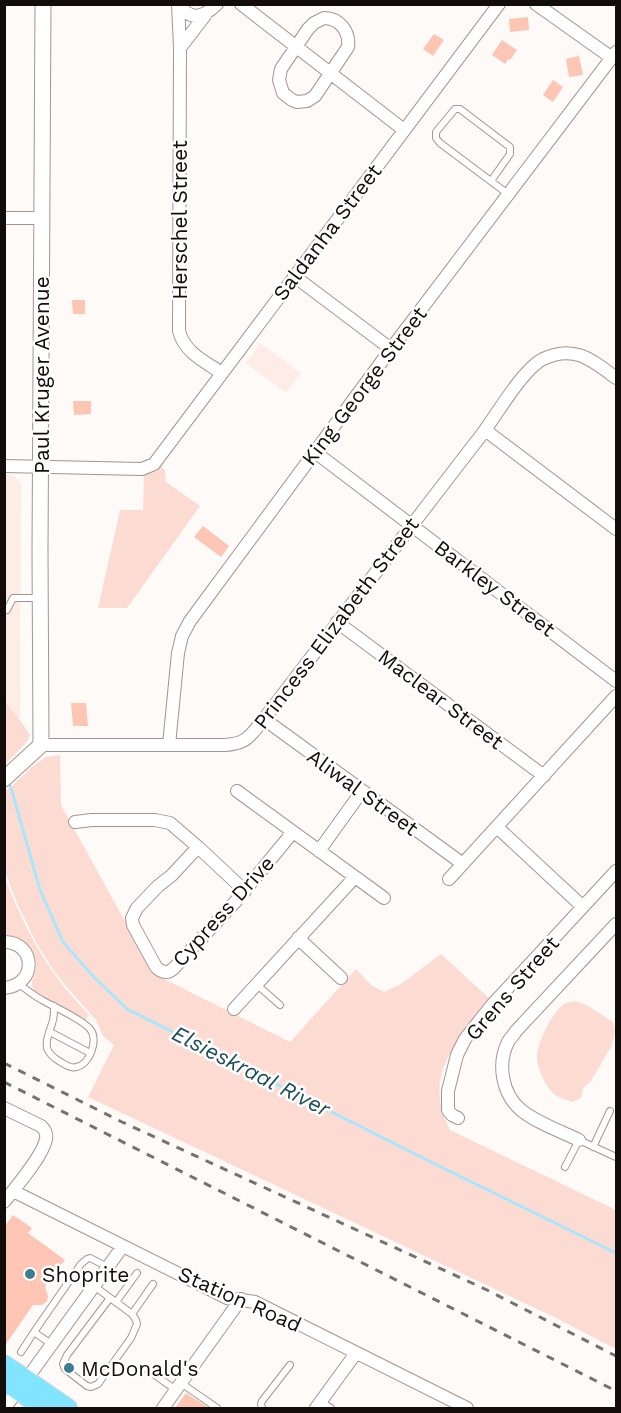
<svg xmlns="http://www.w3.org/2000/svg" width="621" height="1413" font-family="'Work Sans',sans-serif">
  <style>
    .built { fill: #feede7 }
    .green { fill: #fcdcd2 }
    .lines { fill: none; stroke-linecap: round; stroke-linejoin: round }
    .stream { stroke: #aae6fb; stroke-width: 3 }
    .building { fill: #fcc5b4 }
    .service-casing { stroke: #a6948e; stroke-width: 8 }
    .minor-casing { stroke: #a6948e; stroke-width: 14 }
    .tertiary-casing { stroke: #a6948e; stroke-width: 17 }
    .primary-casing { stroke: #d9d8d8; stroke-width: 20 }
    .service { stroke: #fff; stroke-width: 6 }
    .minor { stroke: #fff; stroke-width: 12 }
    .tertiary { stroke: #fff; stroke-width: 15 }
    .primary { stroke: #82e4fe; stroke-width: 18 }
    .rail { stroke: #777270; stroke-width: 3; stroke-dasharray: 8 8; stroke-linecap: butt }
    .poi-dot { fill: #3d7c91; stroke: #fff; stroke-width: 2 }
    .labels { text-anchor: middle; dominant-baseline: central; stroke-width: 5; stroke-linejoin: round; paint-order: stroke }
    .street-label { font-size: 21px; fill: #120c0a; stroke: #fff }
    .poi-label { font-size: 21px; fill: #120c0a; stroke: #fff; text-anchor: start }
    .water-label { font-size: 22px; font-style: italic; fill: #1e4d5d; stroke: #fff }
  </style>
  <rect width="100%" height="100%" fill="#fefaf8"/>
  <!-- built -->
  <path class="built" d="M260,343L301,373L286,393L246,363Z
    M4,475H13L21,483L20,720L5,701Z"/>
  <!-- green -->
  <path class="green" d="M160,465L165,470L166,482L200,506L127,608H98L120,510H143L144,474Z
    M5,701L20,720L30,735L26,743L5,764Z
    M60,755L61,805L154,974L290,1042L356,969L371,985L384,992L401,984L441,954L491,1000C458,1041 421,1073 450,1130L616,1210V1349L554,1317L88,1097L114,1045L103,1036L96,1020L64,984L54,971L37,944L16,901L5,871L4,793L32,767L46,757Z
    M4,876C19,915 38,954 64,987C72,997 81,1006 89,1015L85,1021L39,996C35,992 32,989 32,983C32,978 35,974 36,969C39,950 23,935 5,935Z
    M576,1001L588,1006L613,1022L615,1031L612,1045L591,1081L583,1088L581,1098L572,1102C567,1100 560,1098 555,1095C547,1089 537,1068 537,1058C536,1044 552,1013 563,1005C566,1002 572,1002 576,1001Z"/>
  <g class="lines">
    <!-- stream -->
    <path class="stream" d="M8,781L12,791L40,890L63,942L93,976L127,1009L427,1160L616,1253"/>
  </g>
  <!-- building -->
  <path class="building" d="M528,17L529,30L510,32L509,19Z
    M434,34L444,40L433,56L423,49Z
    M502,40L517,50L510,60L508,59L505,64L492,55Z
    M579,56L583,75L569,77L566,59Z
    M553,80L563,87L553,102L543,95Z
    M72,300H85V314H73Z
    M73,401H91V414L74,415Z
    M203,526L229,546L221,557L194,537Z
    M71,703H86L88,726H73Z
    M13,1215L32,1228L28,1233L65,1260L45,1287L48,1296L47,1301L42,1305H33L4,1347V1227Z
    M186,1393L209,1408H175Z"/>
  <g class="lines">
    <defs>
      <path id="service" d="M491,181L510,154V147L460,109H455L436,132V138L440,143L508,194
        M7,610L13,598H40
        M19,984C27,990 34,996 42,1000C54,1007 82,1019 90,1029C99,1039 90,1065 76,1067C71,1069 64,1064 59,1061C54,1058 49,1054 47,1048C45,1038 51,1029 53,1020C54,1016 54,1011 54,1006
        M256,984L280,1005
        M50,1032L90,1053
        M593,1147L610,1111
        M565,1167L579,1140L616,1157
        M94,1286L132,1314L136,1320L137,1324L131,1338L98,1384L91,1387L87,1386L65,1369L63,1364L67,1355L110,1298
        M116,1302L137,1273
        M132,1314L153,1284
        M51,1344L34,1332L81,1264L87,1259L90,1258L108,1267
        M21,1352L34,1332
        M145,1368L176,1390
        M181,1383L217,1408
        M321,1402L331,1408
        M262,1408L261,1404L262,1401L290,1365"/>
      <path id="minor" d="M178,4L180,48L179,331C184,352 205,362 222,373
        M179,4C190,22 204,17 217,4
        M241,4L404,130
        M536,4L612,58
        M324,18C340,18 350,32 348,47L315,96L307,101L297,102L292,100L283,93L279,80L281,69L308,29L314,23Z
        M180,48L206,14
        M4,218H41
        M294,276L391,349
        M485,430L616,529
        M315,452L616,681
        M4,466L142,469L154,464L499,4
        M337,622L544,776
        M264,719L463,864
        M41,745H224C247,744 250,736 264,719C337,624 409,528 483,433C497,414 523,369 543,359C574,344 592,360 616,378
        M169,745L178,653L182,636L190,621L391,349L616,52
        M237,791L384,898
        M75,822L92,820H155L170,823L198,847L245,891
        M497,827L583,907
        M198,847L171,876L158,886L137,908L132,918L133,925L156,967C162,973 168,974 174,968L236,901L293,832
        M319,851L362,791
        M449,879L616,696
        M298,938L341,978
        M4,942C36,942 38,985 4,988
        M234,1009L355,877
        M4,1108L41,1126C45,1130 47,1133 46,1139C43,1156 16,1187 4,1202
        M458,1118L452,1115L448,1110V1091L457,1055L465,1039L492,1005L616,871
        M579,1140C560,1131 537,1123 521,1110C502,1094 497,1064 508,1042C510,1038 514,1035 516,1031L616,924
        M13,1191L227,1298L255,1302L467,1408
        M4,1408L18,1391L123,1246
        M163,1408L241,1299
        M316,1408L356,1353"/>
      <path id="tertiary" d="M4,779L41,745L40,551L43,4"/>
      <path id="primary" d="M4,1364L68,1408
        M4,1381L43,1408"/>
    </defs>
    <!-- service casing -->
    <use href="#service" class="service-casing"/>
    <!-- minor casing -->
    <use href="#minor" class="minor-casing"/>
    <!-- tertiary casing -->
    <use href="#tertiary" class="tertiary-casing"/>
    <!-- primary casing -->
    <use href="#primary" class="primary-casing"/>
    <!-- service -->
    <use href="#service" class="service"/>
    <!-- minor -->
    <use href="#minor" class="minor"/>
    <!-- tertiary -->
    <use href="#tertiary" class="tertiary"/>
    <!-- primary -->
    <use href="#primary" class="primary"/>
    <!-- rail -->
    <path class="rail" d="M4,1063L122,1122L487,1290L616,1356
      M4,1082L616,1391"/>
  </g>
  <!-- markers -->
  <g class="poi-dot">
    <circle cx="30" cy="1274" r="6"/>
    <circle cx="69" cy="1368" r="6"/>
  </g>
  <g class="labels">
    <!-- street labels -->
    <g class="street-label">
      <text transform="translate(179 220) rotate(-90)">Herschel Street</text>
      <text transform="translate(327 232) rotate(-53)">Saldanha Street</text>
      <text transform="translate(41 375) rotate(-90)">Paul Kruger Avenue</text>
      <text transform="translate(364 386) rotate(-53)">King George Street</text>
      <text transform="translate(495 588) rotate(37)">Barkley Street</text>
      <text transform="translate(336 623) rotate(-53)">Princess Elizabeth Street</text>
      <text transform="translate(441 699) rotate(37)">Maclear Street</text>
      <text transform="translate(363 792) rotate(36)">Aliwal Street</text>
      <text transform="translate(223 911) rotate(-48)">Cypress Drive</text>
      <text transform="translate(512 988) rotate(-49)">Grens Street</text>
      <text transform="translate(240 1299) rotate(24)">Station Road</text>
    </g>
    <!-- poi labels -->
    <g class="poi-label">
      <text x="42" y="1274">Shoprite</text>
      <text x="81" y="1368">McDonald's</text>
    </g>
    <!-- water labels -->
    <g class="water-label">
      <text transform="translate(251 1071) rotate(27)">Elsieskraal River</text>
    </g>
  </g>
  <!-- border -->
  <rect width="621" height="1413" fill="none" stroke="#120c0a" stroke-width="12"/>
</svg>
